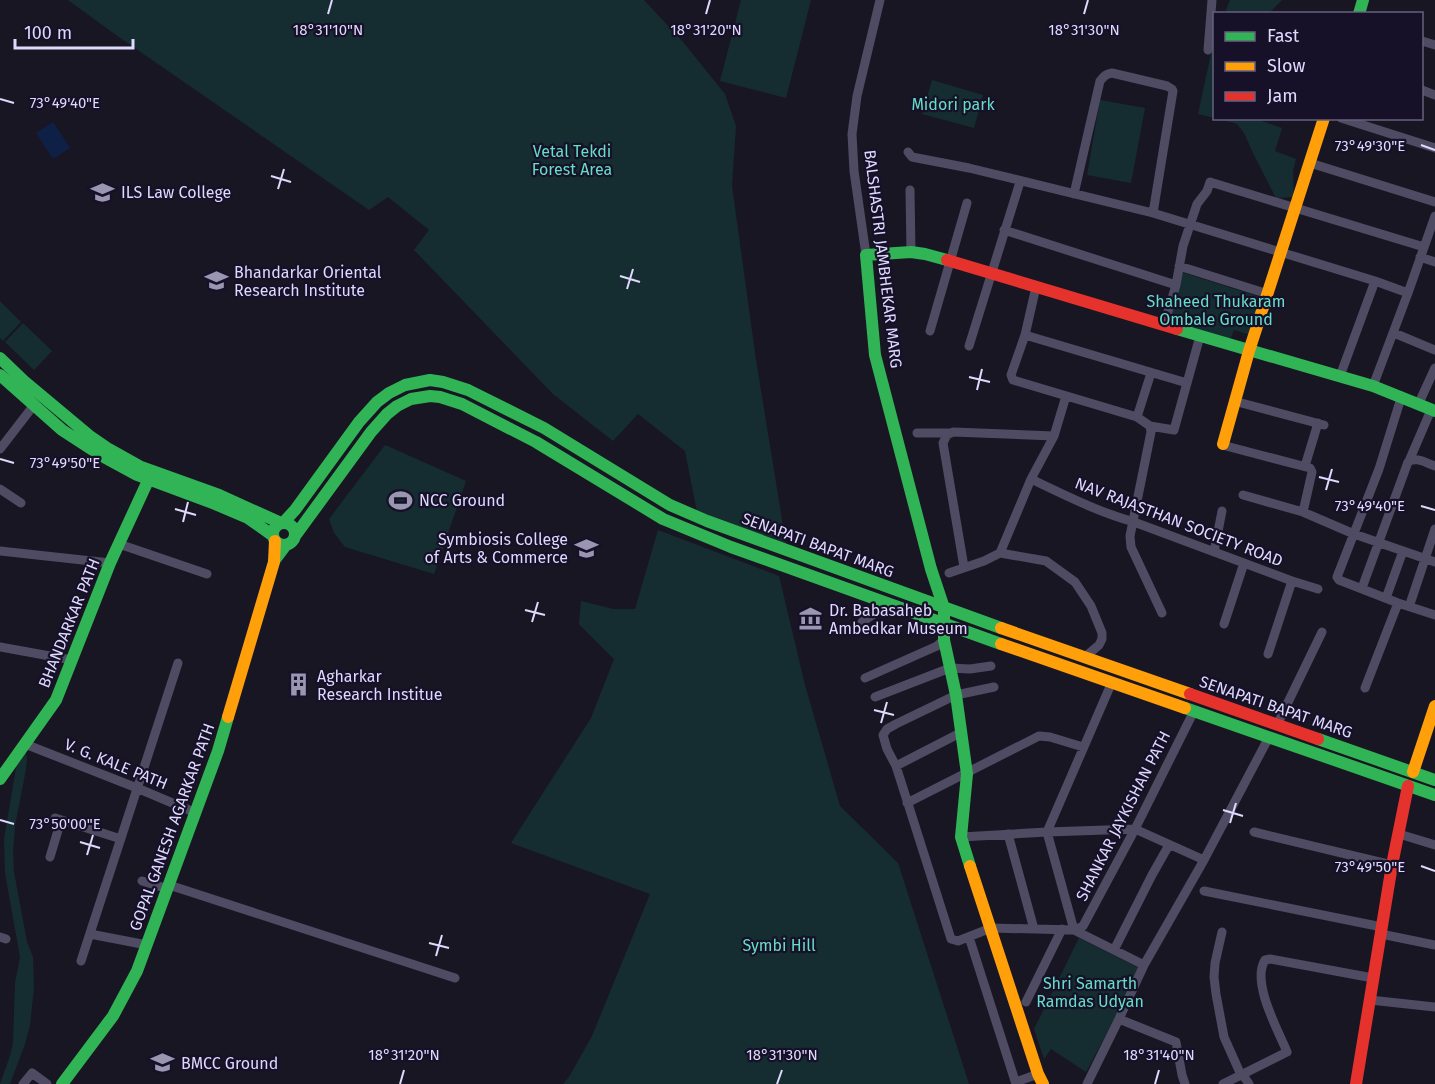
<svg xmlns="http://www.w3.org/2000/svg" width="1435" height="1084" font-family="'Fira Sans',sans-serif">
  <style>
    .green { fill: #152d30 }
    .water { fill: #0f2046 }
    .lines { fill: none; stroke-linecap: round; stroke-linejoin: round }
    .street { stroke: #4e4b63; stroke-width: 9 }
    .fast { stroke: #30b455; stroke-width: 12 }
    .slow { stroke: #ff9f0a; stroke-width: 12 }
    .jam { stroke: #e5322d; stroke-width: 12 }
    .ticks { fill: none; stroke: #dfd9fe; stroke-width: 2 }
    .labels { text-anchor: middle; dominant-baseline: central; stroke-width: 4.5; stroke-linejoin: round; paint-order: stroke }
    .park-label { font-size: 16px; fill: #66ddc6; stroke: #161128 }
    .poi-label { font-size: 16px; fill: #dfd9fe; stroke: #161128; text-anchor: start }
    .street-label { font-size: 16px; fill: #dfd9fe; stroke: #161128 }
    .ticks-label { font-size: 15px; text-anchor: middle; fill: #dfd9fe; stroke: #161128; stroke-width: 4.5; stroke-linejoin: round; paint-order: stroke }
  </style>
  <rect width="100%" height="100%" fill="#191623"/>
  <!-- green -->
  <path class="green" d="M68,0H644L683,42L725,94L736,126L732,186L756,360L786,544L697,512L685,451L638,414L613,441L553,394L414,250L429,230L388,197L369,210L116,35Z
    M741,0H811L786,98L720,81Z
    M1230,0H1282L1271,11L1265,13H1225Z
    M1214,40V118L1198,114Z
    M932,80L983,95L974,128L922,114Z
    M1100,100L1145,108L1131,183L1087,175Z
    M1218,119H1262V121L1282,128L1275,151L1296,159L1293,171L1294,197L1276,198L1253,153L1244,133L1237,124L1231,122Z
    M1181,272L1266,299L1254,336L1234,330L1229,342L1166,322Z
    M0,301L21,322L3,341L0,338Z
    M23,323L52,351L34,370L5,342Z
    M385,445L466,481L434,574L345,547L334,533L329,519Z
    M658,530L779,576L805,685L840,806L898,863L969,1084H563L569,1077L592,1036L650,894L511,843L591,718L614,659L579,624L581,601L613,609H635Z
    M25,750L27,758L26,769L15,826L13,853L14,872L27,942L33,957L34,988L30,1025L25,1044L10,1084H0L10,1056L13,1043L15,983L20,957L5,873L4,839L17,762Z
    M1079,938L1141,969L1086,1072L1051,1049L1044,1059L1034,1029Z"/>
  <!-- water -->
  <path class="water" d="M53,122L70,148L53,159L36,133Z"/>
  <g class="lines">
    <!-- street -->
    <path class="street" d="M1422,41L1435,45
      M1208,50L1212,0
      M1422,90L1435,95
      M1341,118L1435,148
      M908,152L912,157L969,168L1153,213L1375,281L1408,293
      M1310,163L1435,202
      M910,190L911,252
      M1074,194L1100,81C1104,76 1106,74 1112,73L1167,86L1172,89L1173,91L1153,213
      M1004,230L1176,285
      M866,255L854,171L852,134L857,96L880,0
      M1420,257L1435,262
      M1179,266L1268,294
      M1036,287L1025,335L1011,375L1013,380L1137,417L1150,426L1174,430L1200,336
      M1164,325L1176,285L1183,246L1197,204L1207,191L1210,182L1424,247
      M930,331L967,203
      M1394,333L1435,350
      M1025,335L1187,383
      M969,346L1020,182
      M1340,376L1375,281
      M1373,386L1408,293L1435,216
      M1401,398L1379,469L1337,577L1339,580L1398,603L1435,615
      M1234,401L1324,425
      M1418,405L1435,368
      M1137,417L1151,373
      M1150,426L1151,432L1130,536L1131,547L1162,613
      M917,433H950
      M1054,436L1066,396
      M1223,444L1226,446L1310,468L1312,472L1303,512
      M0,449L34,405
      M1409,461L1431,410
      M1305,466L1318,423
      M1031,479C1065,495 1098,512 1134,522L1292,581L1318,589
      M0,489L21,503
      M1243,495L1303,512L1354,534L1435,562
      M119,544L207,574
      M0,551L110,563
      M1214,552L1222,511
      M964,567L943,443L947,435L953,432L1054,436L1031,479L1000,553L1046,561L1075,582L1091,606L1102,633V639L1099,645L1085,657
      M949,573L984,561L1000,553
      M1362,588L1408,462C1416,456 1426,463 1435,466
      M1386,598L1403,551
      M1411,601L1435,529
      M862,622L889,604
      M1224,624L1244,563
      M0,647L72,660
      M1268,654L1292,581
      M865,678L937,646L944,640
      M994,687L956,695L896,724L887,729L883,735L887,749L896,766L951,939L958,941L991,928L1074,930L1144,965
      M1365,688L1398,603
      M875,697L950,668L970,669L991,666
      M1277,725L1322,632
      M25,744L137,788L196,813
      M896,766L962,732
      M907,803L1039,736L1050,737L1083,747
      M55,818L121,839
      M1254,832L1392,865
      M1008,834L1034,929
      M1399,834L1435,845
      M961,837L1047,832L1135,829L1204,860
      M50,857L59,827L62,823L67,822
      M142,881L168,889
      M169,885L455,978
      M1204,891L1382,927
      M1074,930L1047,832L1112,682
      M1074,930L1083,926L1135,829L1194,711
      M1222,932L1215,963L1214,977L1216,994L1224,1037L1241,1075L1245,1078L1249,1084
      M90,934L147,945
      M1381,934L1435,945
      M0,937L6,939
      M969,937L1016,1084
      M1114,950L1152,875L1169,845
      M81,961L178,663
      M1370,1000L1435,1007
      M1026,1002L1062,929
      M1119,1019L1176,1042L1182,1075L1185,1084
      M1016,1082L1038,1074
      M23,1084L32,1073L47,1084
      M1087,1084L1119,1019L1144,965L1204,860L1269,737
      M1223,1084L1287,1052C1278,1030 1251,982 1265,960L1270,959L1373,978"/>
    <!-- fast -->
    <path class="fast" d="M1359,14L1363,0
      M947,260L925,254L911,252L866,255L875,355L931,569L944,608V640L956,695L967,774L961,837L970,866
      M1177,329L1373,386L1435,411
      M0,358L24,381L91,437L107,448L141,467L219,495L281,523
      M0,375L62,430L102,456L137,475L215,504L248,518L272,535
      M273 534a11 11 0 1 1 22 0a11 11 0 1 1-22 0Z
      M283,523L295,510L359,422L377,402L389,393L405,385L430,380L443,382L468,390L544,428L670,505L707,521L1001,628
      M295,536L371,432L387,414L397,406L411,399L430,396L440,397L462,404L536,442L663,519L731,547L1001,644
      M274,561L286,545
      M1185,708L1435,795
      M1318,739L1435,780
      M0,779L56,700L110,563L152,472
      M62,1084L113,1016L137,971L218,751L228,717"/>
    <!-- slow -->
    <path class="slow" d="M1223,444L1249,351L1324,118
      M1001,628L1190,694
      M1001,644L1185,708
      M228,717L274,562L275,541
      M1413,772L1435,706
      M970,866L1038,1074L1043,1084"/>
    <!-- jam -->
    <path class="jam" d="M947,260L1177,329
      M1190,694L1318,739
      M1356,1084L1392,865L1408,786"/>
  </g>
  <!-- ticks -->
  <path class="ticks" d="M328,14L332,0M706,14L710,0M1084,14L1088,0M0,99L14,103M1421,145L1435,150M271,176L291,182M278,189L284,169M620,276L640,282M627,289L633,269M969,377L990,382M977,390L982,369M0,459L14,463M1319,477L1339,482M1326,490L1332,469M1421,506L1435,510M175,509L196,515M183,522L188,502M525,610L545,615M532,622L538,602M874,710L894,715M881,723L887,702M1223,810L1243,816M0,820L14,824M1230,823L1236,803M80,842L100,848M87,855L93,835M1421,866L1435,871M429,943L449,948M436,956L442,935M400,1084L404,1070M777,1084L782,1070M1155,1084L1159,1070"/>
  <!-- icons -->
  <defs>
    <symbol id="university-bare" viewBox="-9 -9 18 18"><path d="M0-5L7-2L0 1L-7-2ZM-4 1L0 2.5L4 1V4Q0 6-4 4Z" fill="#9a95b1" stroke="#161128" stroke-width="2.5" paint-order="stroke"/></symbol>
    <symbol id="stadium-bare" viewBox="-9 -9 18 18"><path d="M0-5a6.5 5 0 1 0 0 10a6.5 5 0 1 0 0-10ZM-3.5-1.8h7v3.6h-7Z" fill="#9a95b1" stroke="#161128" stroke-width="2.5" paint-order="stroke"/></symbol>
    <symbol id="museum-bare" viewBox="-9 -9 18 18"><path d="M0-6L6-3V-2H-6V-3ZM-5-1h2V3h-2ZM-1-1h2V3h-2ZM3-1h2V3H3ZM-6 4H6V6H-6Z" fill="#9a95b1" stroke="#161128" stroke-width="2.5" paint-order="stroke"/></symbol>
    <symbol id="building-bare" viewBox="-9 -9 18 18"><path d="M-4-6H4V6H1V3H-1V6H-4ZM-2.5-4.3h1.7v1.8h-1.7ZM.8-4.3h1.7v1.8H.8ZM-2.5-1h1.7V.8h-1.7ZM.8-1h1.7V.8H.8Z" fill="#9a95b1" stroke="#161128" stroke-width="2.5" paint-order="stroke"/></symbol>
  </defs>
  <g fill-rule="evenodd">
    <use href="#university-bare" x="86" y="176" width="33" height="33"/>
    <use href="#university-bare" x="200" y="264" width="33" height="33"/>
    <use href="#stadium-bare" x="384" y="484" width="33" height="33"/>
    <use href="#university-bare" x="570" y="532" width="33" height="33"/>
    <use href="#museum-bare" x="794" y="602" width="33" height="33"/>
    <use href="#building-bare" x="282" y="668" width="33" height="33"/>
    <use href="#university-bare" x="146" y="1046" width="33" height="33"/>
  </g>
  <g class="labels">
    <!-- park labels -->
    <g class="park-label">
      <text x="953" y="104">Midori park</text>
      <text x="572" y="151">Vetal Tekdi<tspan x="572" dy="18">Forest Area</tspan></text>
      <text x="1216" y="301">Shaheed Thukaram<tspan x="1216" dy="18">Ombale Ground</tspan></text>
      <text x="779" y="945">Symbi Hill</text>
      <text x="1090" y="983">Shri Samarth<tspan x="1090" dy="18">Ramdas Udyan</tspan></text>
    </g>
    <!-- poi labels -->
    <g class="poi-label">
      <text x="121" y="192">ILS Law College</text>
      <text x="234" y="272">Bhandarkar Oriental<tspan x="234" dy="18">Research Institute</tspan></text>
      <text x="419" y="500">NCC Ground</text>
      <text x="568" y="539" text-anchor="end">Symbiosis College<tspan x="568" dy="18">of Arts &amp; Commerce</tspan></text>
      <text x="829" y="610">Dr. Babasaheb<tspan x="829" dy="18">Ambedkar Museum</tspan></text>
      <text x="317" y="676">Agharkar<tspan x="317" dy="18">Research Institue</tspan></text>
      <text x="181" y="1063">BMCC Ground</text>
    </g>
    <!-- street labels -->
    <g class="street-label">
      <text transform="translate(883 259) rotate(83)">BALSHASTRI JAMBHEKAR MARG</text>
      <text transform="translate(1179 522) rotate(21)">NAV RAJASTHAN SOCIETY ROAD</text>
      <text transform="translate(818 545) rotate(20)">SENAPATI BAPAT MARG</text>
      <text transform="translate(69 623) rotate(-68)">BHANDARKAR PATH</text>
      <text transform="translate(1276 707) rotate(19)">SENAPATI BAPAT MARG</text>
      <text transform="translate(116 764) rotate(22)">V. G. KALE PATH</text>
      <text transform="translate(1123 816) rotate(-63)">SHANKAR JAYKISHAN PATH</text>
      <text transform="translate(172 827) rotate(-70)">GOPAL GANESH AGARKAR PATH</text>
    </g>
  </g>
  <g class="ticks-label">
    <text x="328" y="35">18°31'10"N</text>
    <text x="706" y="35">18°31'20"N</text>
    <text x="1084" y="35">18°31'30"N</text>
    <text x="65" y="108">73°49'40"E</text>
    <text x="1370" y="151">73°49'30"E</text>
    <text x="65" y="468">73°49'50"E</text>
    <text x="1370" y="511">73°49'40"E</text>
    <text x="65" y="829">73°50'00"E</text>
    <text x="1370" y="872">73°49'50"E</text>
    <text x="404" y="1060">18°31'20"N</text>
    <text x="782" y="1060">18°31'30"N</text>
    <text x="1159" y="1060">18°31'40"N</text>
  </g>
  <!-- legend -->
  <rect x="1213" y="12" width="210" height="108" fill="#161128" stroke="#66617e" stroke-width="1.5"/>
  <rect x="1225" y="32" width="30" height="9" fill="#30b455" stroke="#66617e" stroke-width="1.5"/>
  <text x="1267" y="42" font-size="18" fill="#dfd9fe">Fast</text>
  <rect x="1225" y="62" width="30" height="9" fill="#ff9f0a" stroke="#66617e" stroke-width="1.5"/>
  <text x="1267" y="72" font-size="18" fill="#dfd9fe">Slow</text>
  <rect x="1225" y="92" width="30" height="9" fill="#e5322d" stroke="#66617e" stroke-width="1.5"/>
  <text x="1267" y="102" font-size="18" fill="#dfd9fe">Jam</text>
  <!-- scale -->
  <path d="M15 39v9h118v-9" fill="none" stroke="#dfd9fe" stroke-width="3"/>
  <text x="24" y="39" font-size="18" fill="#dfd9fe" stroke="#161128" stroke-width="4.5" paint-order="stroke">100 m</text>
</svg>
